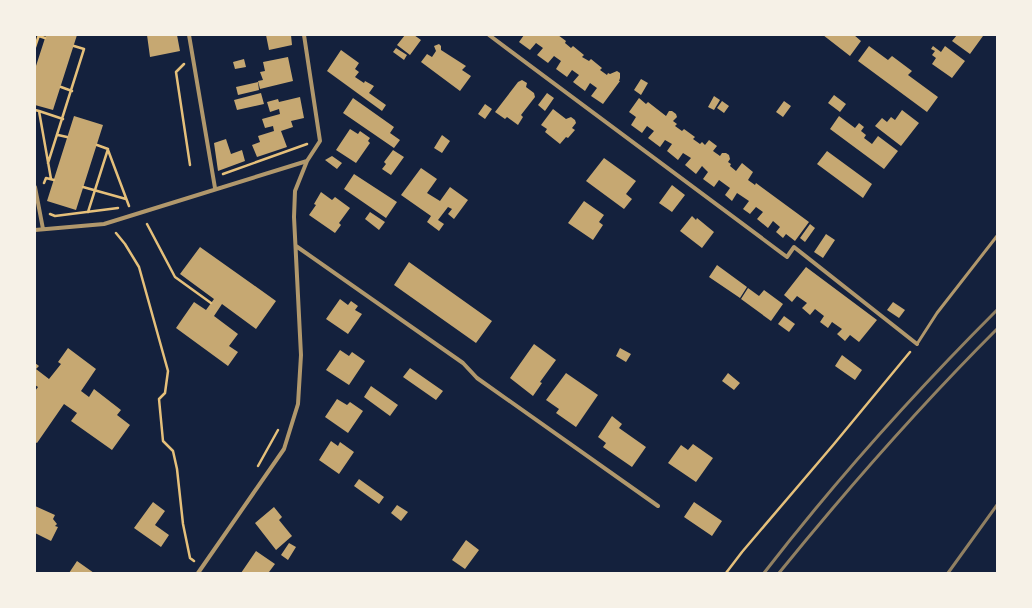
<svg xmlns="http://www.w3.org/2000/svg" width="1032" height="608" font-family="Karla,sans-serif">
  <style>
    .building { fill: #c6a872 }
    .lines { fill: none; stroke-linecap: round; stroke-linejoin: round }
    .path { stroke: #e5c07b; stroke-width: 2.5 }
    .service { stroke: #b1986c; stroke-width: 3 }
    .minor { stroke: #b1986c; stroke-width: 4 }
    .rail { stroke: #918062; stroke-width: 3 }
  </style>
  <rect width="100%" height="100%" fill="#14213d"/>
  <!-- building -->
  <path class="building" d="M46,35H77L53,110L35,105V69Z
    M147,35H177L180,51L150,57Z
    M266,35H291L292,45L269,50Z
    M405,35H414L421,40L410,55L397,45Z
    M524,35H558L566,41L565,43L571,48L573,46L584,55L582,57L589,61L591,59L602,68L600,70L607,75L608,73L610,74L617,71L620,73V78L619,81H620L603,104L591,96L597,88L590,83L585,91L573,82L579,75L572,70L567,77L556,69L561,61L554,56L548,63L537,55L543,48L536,43L530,50L519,42Z
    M823,35H854L861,41L850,56Z
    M957,35H981L983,36L970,54L952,41Z
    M439,44L441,46V50L466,66L462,70L471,76L460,91L421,62L427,54L432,57L436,51L434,46Z
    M869,46L888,60L892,56L912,71L908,75L938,97L927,112L858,61Z
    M933,46L941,52L945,46L965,61L952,78L932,64L936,58L932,55L935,51L931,49Z
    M396,48L407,55L404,60L393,52Z
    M341,50L359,63L355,69L359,72L355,77L364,83L365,81L374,86L369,93L386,105L382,111L327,71Z
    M288,57L293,81L260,89L258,81L263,80L260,72L265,71L263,62Z
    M244,59L246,67L235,69L233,62Z
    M641,79L648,83L641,95L634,90Z
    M522,80L527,83L526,87L534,93L535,97L521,115L523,117L518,125L507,117L505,119L495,112L518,82Z
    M258,82L259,90L238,95L236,87Z
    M261,93L264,104L237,110L234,100Z
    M547,93L554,98L545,111L538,105Z
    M834,95L846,104L840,112L828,103Z
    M714,96L720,100L714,110L708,107Z
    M300,97L304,118L291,121L293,127L281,131L287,147L257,157L252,145L260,142L258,136L274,131L273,126L265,128L262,119L280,114L279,109L270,112L267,102L278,99L279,102Z
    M353,98L394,127L390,133L400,140L394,148L343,113Z
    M639,98L646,104L648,102L666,116L669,111H672L676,114L677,117L673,121L677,124L675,126L682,131L684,129L695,137L693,139L700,144L702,142L705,145L709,140L717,146L713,151L720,156L722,153H726L729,155L730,159L728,162L731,164L730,166L736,171L742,163L753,172L748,180L755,185L756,183L809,222L795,241L786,234L783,238L776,232L780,227L773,221L768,228L757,219L763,212L756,207L750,214L743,209L749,201L737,193L732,201L725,195L730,188L719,180L714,187L703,179L708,172L702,166L696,174L685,165L691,158L683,153L678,160L667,151L672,144L665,140L660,147L648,138L654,131L647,126L642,133L631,125L636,117L629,112Z
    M722,101L729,106L724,113L717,108Z
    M784,101L791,106L783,117L776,112Z
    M485,104L492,109L485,119L478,114Z
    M553,109L566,119L571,117L575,120L576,123L572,128L575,130L568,138L566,137L560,144L545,132L547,129L541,125Z
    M902,110L919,123L901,146L875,126L882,118L887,122L891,117L895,120Z
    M74,116L103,125L76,210L47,201Z
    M839,116L855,128L859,123L864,127L861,131L866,135L864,138L872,144L878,136L898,151L884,169L830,129Z
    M350,129L358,134L360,131L370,138L368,141L370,143L356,163L336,150Z
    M442,135L450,141L442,153L434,148Z
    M226,139L231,154L242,150L245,161L218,171L214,143Z
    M393,150L404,157L391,175L382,169L386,164L384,162Z
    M827,151L872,184L863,198L817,164Z
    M332,156L342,163L337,169L325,160Z
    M604,158L636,181L626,194L632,199L624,209L586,181Z
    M421,168L437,179L427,193L440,201L450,187L468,200L454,219L448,214L452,209L448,207L438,220L444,224L439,231L427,222L431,216L401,195Z
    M354,174L397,202L386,218L344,189Z
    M672,185L685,195L672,212L659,203Z
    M321,192L332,200L335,197L350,208L339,223L341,225L335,233L309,215L316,205L314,204Z
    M584,201L604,215L599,222L603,225L593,240L568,223Z
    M370,212L385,222L379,230L365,219Z
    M692,216L696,220L697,218L714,232L702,248L680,231Z
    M810,224L815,228L805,242L800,238Z
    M826,234L835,240L823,258L814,252Z
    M200,247L276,301L256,329L222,304L214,316L238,334L229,346L238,352L228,366L176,328L194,302L206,310L214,299L180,274Z
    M409,262L492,321L476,343L394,285Z
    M717,265L747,287L740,298L709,277Z
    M806,267L877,320L859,342L850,335L845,341L837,334L842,329L832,322L828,328L820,322L824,316L815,309L810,315L802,308L807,303L797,296L792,302L784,295Z
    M748,288L759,296L764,290L783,304L771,321L741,299Z
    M340,299L348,305L351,301L358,306L355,310L362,314L348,334L326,319Z
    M893,302L905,310L899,318L887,310Z
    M784,316L795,324L789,332L778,324Z
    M534,344L556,360L540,382L542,383L533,396L510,378Z
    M68,348L96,369L81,391L89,397L94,389L121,410L117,415L130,425L112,450L71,421L77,413L64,404L37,443L35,442V391L38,387L35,385V363L39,366L36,369L49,379L61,364L58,362Z
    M620,348L631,354L626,362L616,356Z
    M340,350L349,356L352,352L365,361L349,385L326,370Z
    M842,355L862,370L855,380L835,366Z
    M410,368L443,391L436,400L403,377Z
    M566,373L598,395L576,427L556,413L559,409L546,400Z
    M728,373L740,383L734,390L722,381Z
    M371,386L398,405L390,416L364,397Z
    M337,399L347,405L350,402L363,411L348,433L325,417Z
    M612,416L622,424L619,428L646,447L632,467L603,447L606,443L598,437Z
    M331,441L338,446L340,442L354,452L339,474L319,460Z
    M693,444L713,458L696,482L668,463L681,445L688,450Z
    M359,479L384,497L379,504L354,486Z
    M153,502L165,511L155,525L169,535L161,547L134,528Z
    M694,502L722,521L712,536L684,517Z
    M397,505L408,512L401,521L391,513Z
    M35,506L55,515L53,519L57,524L55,526L58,527L51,541L35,533Z
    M274,507L282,517L279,520L292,536L276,550L255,523Z
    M466,540L479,550L465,569L452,560Z
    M289,543L296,547L288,560L281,555Z
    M256,551L275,564L269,572L270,573H241Z
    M77,561L94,573H69Z"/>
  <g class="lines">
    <!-- path -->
    <path class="path" d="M39,36L45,38
      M35,47L39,35
      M184,64L176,72L190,165
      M61,87L72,91
      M35,110L39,111L51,179
      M39,111L63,119
      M58,135L67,137
      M108,150L129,206
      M48,163L84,49L74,46
      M223,174L307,144
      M44,183L46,178L54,180
      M83,187L126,199
      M88,212L108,149L97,145
      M50,214L55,216L118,208
      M147,224L175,277L211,303
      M116,233L125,244L139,267L168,371L165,393L159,399L163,441L173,451L177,469L183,524L190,558L194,561
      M258,466L278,430
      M726,573L742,552L834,444L910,352"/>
    <!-- service -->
    <path class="service" d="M917,344L937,313L997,236"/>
    <!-- minor -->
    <path class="minor" d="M189,35L215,188
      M489,35L787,257L794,247L917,344
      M35,187L43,229
      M35,230L104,224L307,161
      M296,246L463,363L477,378L658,506
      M198,573L284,449L298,404L301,355L294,217L295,191L307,161L320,141L304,35"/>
    <!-- rail -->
    <path class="rail" d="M764,573C836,480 914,393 997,310
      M779,573C848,488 920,406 997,329
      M948,573L997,505"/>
  </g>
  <!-- border -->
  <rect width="1032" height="608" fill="none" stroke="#f6f1e7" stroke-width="72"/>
</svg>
